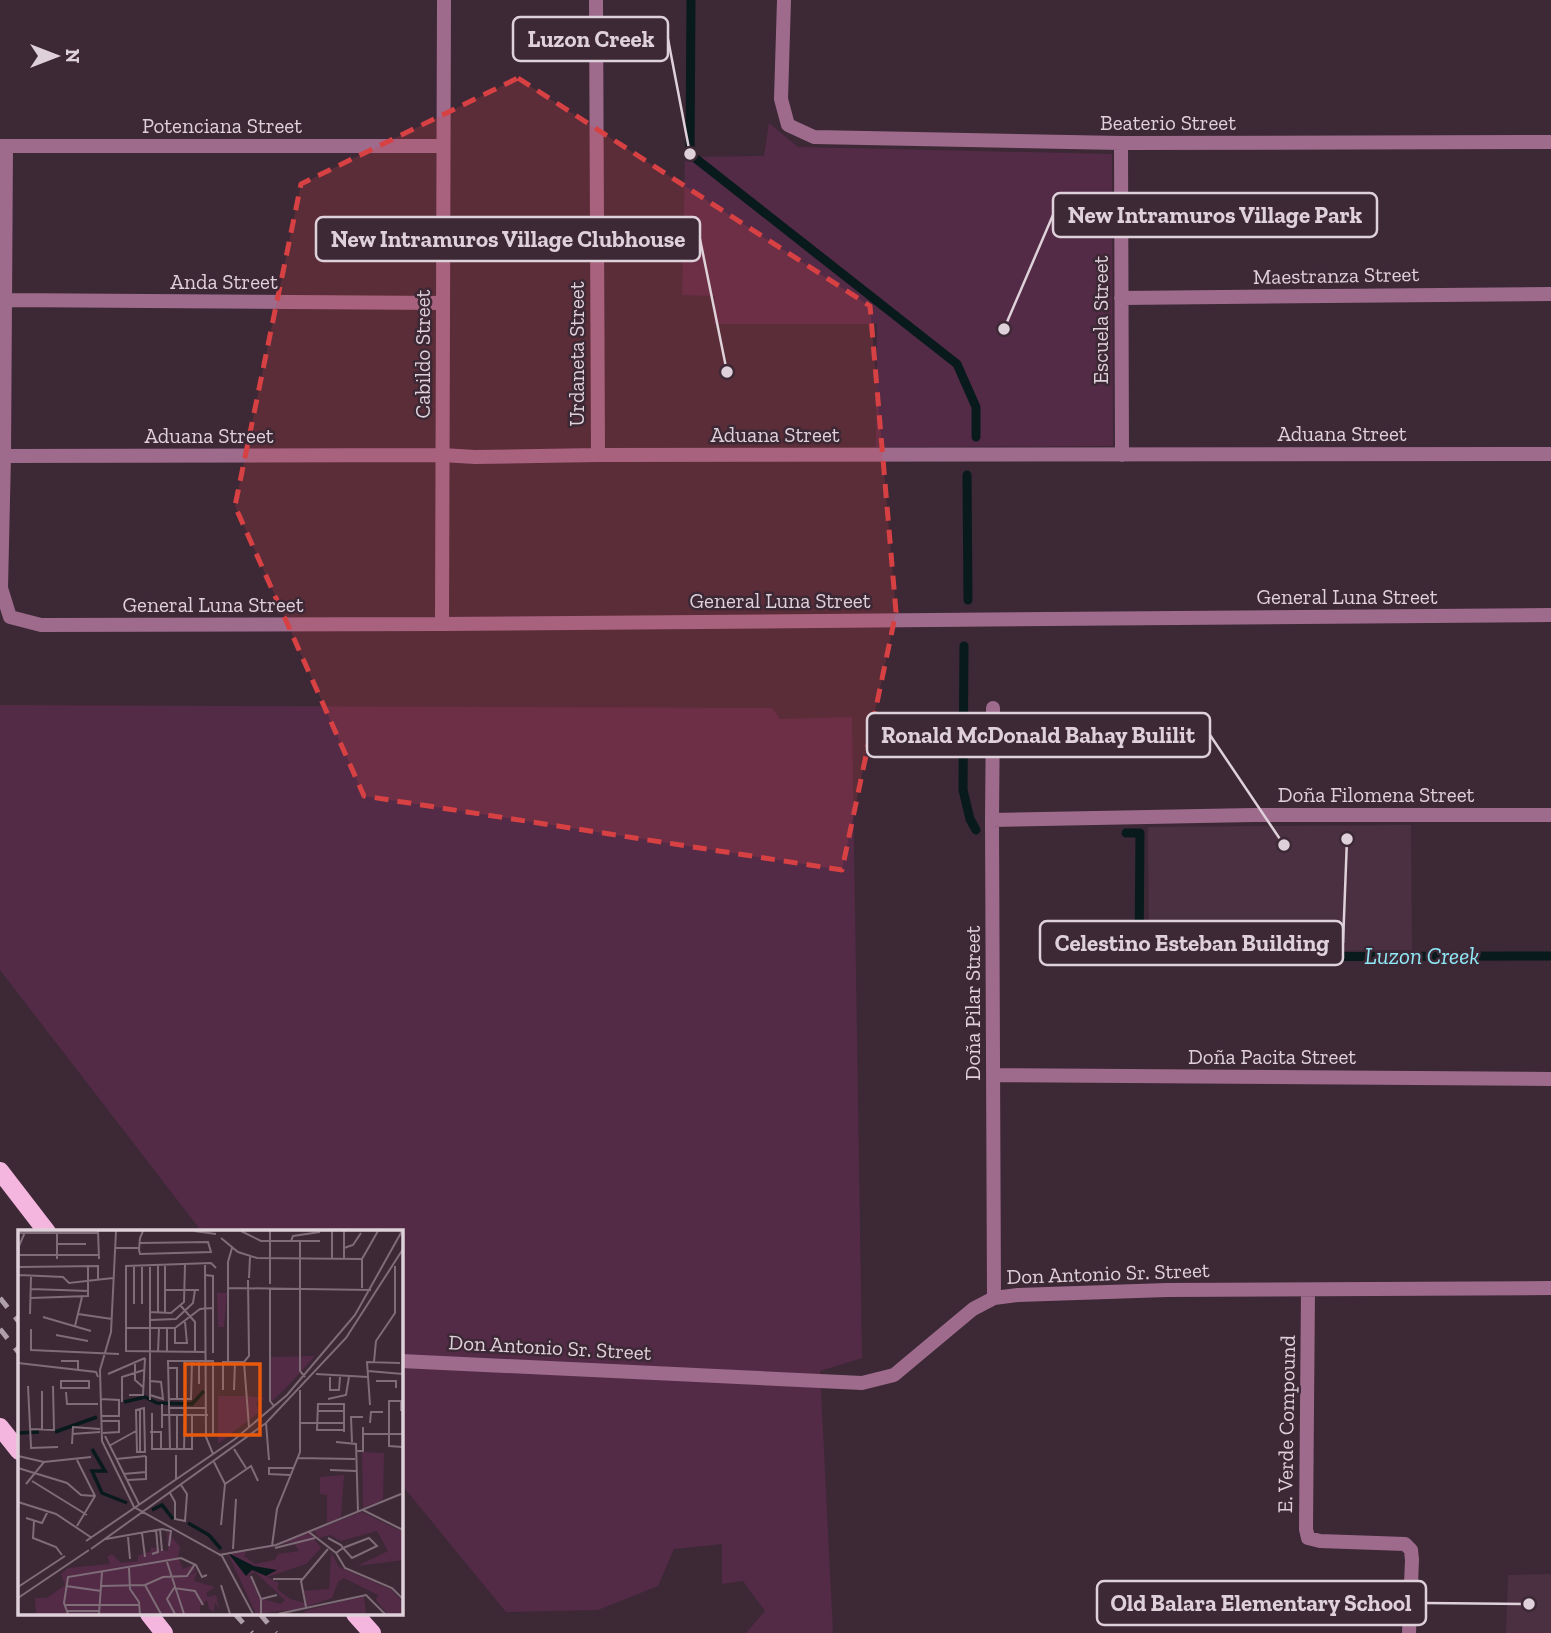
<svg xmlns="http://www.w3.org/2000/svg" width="1551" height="1633" font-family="'Zilla Slab',serif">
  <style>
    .built { fill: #4b3042 }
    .green { fill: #532b47 }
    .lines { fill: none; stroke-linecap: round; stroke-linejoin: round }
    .stream { stroke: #081a1c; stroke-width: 9 }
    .minor { stroke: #9e6b8d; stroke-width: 14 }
    .primary { stroke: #f4b5df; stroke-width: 18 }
    .rail { stroke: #af9fa9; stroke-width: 5; stroke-dasharray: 12 12; stroke-linecap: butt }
    .marked { fill: #d74143; fill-opacity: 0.2; stroke: #d74143; stroke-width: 5; stroke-dasharray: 14 9; stroke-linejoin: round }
    .labels { text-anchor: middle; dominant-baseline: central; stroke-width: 5; stroke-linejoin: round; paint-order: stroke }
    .street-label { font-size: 21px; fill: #dfd1d9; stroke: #3d2836 }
    .water-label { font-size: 23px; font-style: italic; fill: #8fe9f7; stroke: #3d2836 }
    .inset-river { fill: none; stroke: #081a1c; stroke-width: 3.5 }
    .inset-road { fill: none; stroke: #7e6c77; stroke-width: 2 }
    .view { fill: #e8590c; fill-opacity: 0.15; stroke: #e8590c; stroke-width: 3.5 }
    .inset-edge { fill: none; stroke: #dfd1d9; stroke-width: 3.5 }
    .leader { fill: none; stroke: #dfd1d9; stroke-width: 2.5 }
    .callout-dot { fill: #dfd1d9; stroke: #3d2836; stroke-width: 2.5 }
    .callout { fill: #3d2836; stroke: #dfd1d9; stroke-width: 2.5 }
    .callout-label { font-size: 23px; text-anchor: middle; font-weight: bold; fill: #dfd1d9 }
  </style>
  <rect width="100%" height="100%" fill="#3d2836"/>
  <!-- built -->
  <path class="built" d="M1411,825L1412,950L1149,952L1148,827Z
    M1551,1574V1633H1506L1508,1575Z"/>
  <!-- green -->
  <path class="green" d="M769,123L798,147L1112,154L1113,446L876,447L877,324H714L715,296L682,295L685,157L764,156Z
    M0,705L772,708L780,719L852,717L862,1358L820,1371L833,1633H746L765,1611L743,1581L722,1584V1544L674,1549L658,1586L598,1610L506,1612L401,1484V1232H202L0,970Z"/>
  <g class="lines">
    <!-- stream -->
    <path class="stream" d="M691,0L690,154L957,364L976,407V437
      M967,475L968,600
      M964,646L963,790L970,819L976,830
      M1126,833H1140L1139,957L1551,956"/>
    <!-- minor -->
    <path class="minor" d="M596,0L598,455
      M784,0L781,99L788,125L814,137L1121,143L1551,142
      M1121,143L1122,455
      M0,146H443
      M6,146L4,456L1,588L10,617L41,625L442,624L1551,615
      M1121,298L1551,294
      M5,300L443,303
      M0,456L442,455L475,457L598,455L1551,454
      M442,624L444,0
      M993,708L992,820L994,1298
      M992,820L1253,815H1551
      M993,1075L1551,1079
      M1308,1290L1306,1529L1308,1538L1320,1541L1405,1544L1411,1550L1412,1560L1409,1633
      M401,1361L862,1383L894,1375L973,1309L994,1298L1018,1295L1167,1290L1551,1288"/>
    <!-- primary -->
    <path class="primary" d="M0,1171L47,1232
      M0,1427L19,1451
      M149,1614L164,1633
      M355,1614L372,1633"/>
    <!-- rail -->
    <path class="rail" d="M0,1298L19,1322
      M0,1329L19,1353
      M235,1614L252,1633
      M260,1614L276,1633"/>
  </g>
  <!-- marked area -->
  <path class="marked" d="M518,78L870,306L896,612L842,870L364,796L235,506L301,184Z"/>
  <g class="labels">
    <!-- street labels -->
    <g class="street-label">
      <text x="1168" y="122">Beaterio Street</text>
      <text x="222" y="125">Potenciana Street</text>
      <text transform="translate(1336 275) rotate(-1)">Maestranza Street</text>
      <text x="224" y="281">Anda Street</text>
      <text transform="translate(1100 320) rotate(-90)">Escuela Street</text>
      <text transform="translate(422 354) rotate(-90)">Cabildo Street</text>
      <text transform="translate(576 354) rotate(-90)">Urdaneta Street</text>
      <text x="1342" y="433">Aduana Street</text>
      <text x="775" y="434">Aduana Street</text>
      <text x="209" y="435">Aduana Street</text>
      <text x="1347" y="596">General Luna Street</text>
      <text x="780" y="600">General Luna Street</text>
      <text x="213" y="604">General Luna Street</text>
      <text x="1376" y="794">Doña Filomena Street</text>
      <text transform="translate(972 1003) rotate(-90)">Doña Pilar Street</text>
      <text x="1272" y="1056">Doña Pacita Street</text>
      <text transform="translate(1108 1273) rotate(-2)">Don Antonio Sr. Street</text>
      <text transform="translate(550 1347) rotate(3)">Don Antonio Sr. Street</text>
      <text transform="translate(1286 1424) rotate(-89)">E. Verde Compound</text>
    </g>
    <!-- water labels -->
    <g class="water-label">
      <text x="1422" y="956">Luzon Creek</text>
    </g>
  </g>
  <!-- overview -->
  <g transform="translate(18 1230)">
    <rect width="385" height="385" fill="#3d2836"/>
    <path d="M199,63H209L206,97H200ZM297,126L268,158L253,172V127ZM200,166H229L248,168L238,172L241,182L200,214ZM344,222L366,223L365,270L345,278ZM326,245L323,287L309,293V265L302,264V247ZM344,282L385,302V330L339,336L370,321L359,301L323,311L312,305L300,308L297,301L292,303L303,318L288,334L249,347L261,353L259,359L272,369L287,373L285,361L311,359L313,322L321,337L374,360L385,373V384H369L358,370L360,365L326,348L320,352L314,368L281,379L238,384L209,322L251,318ZM275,312L281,321L260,324L257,330L237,334L226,326L229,320ZM237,342L267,370L263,374L241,368L231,345ZM149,301L162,317L160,327L165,339L175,335L178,340L169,346L179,342L176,351L197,357L188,363L190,367L198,365L202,381L197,372L196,382L191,379L189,370L182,376V384H18L17,368H29L47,355L43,344L50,338L92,334L89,327L94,324L103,333L120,331V326L133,321V317L150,321ZM346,366L348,384H289L286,381Z" fill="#532b47" fill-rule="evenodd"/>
    <path d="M210,323L236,336L259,340L248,346L234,340L228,346Z" fill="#081a1c"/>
    <path class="inset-river" d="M106,172L127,167L139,173L174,174L186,161M37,202L79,187M0,203L21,202M74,219L87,241H74L84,263L109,273M134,280L144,275L155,289M170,293L191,305L203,319"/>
    <path class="inset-road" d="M80,1L81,29M98,1L93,102L82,140L84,211L116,277L204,326L235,384M176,1L198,4M223,1L243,11H302M252,1V54M0,3H80M39,3V29M203,8L220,22L239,28L344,29M273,11L275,6L302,2M282,11V141L287,147M122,13L190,12L193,22L122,24L121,20L122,8L125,1M39,14H68M97,18H121M326,18L335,15L343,3M0,25H81M314,29V1M326,29V1M132,35V170M187,35L188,207L195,224M1,37L80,36V50M1,45L45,47L51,53L95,48M187,45L195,46V123M231,48L232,27M0,49L1,16L7,2M210,58L353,60M252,58V171L256,176M344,58V29L360,1M13,59L71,61M147,60H181M13,68L70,66V35M116,74V35M124,74V35M162,75L177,92V122M132,82L153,83L166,72L167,35M140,83V35M147,83V35M12,84L13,47M60,84L94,89M25,87L73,101M132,90L158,89L175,73L177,60M57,96L64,67M108,98H157L182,79L195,78M149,98V122M157,98V113H169L167,92M13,99V120L101,124M38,105L70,111M140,122L141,98M187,122L108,121V36L193,33L198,38M167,130V169M181,130V154M43,131H60V139M117,132V150L125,157M210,132V32L214,18M226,132L231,126L230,50M226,132L231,197M356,132L358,111L377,83V36M0,133L78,142L80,147M150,138H159V169M350,141L385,144M90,144L127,128M298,144L350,147M312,147V160H321L322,147M43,151H71V158H43ZM132,151L143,152L145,169L132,165M358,151H378V158M10,156L13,217M205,160V132H226M216,160L217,132M48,162L49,174H80M111,165H125L127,128M83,169L101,170V186H84M152,169H173L174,130M310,169L328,165L331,147M104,172V147L126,140M144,174V198M352,175L349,132L382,133M126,178L127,222H119L118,180ZM152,178H188M122,179V222M299,181H326M383,181V171H371V216L385,217M134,183V219H174V185M144,185H190M84,191H101V202L85,203M248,193L251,230M282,193H326M352,193L353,182H365M13,199L36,200L35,156M24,200V161M326,200H299L300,174H326V202M132,202H143V219M54,204L82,202M345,204H385M87,206L121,274M318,212L338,214L340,282M334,212L333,187H345M54,214L55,197L82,199M91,216L118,201M12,218L40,217M152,219L150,131H195V205H174M159,219V185M166,219L167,185M216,219L228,238M338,221H345V197M158,225V249M0,226L26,232M279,228L337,229M98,229L128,226M196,232L207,254L203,295M0,238L49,253L63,265L77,266M312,240L338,241M105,244L128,242M272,245L251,244V238H275M109,250L128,249V226M14,251L69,285M8,254L26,232L73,227M207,254L233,236L240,251M152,263L157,272V289L167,291L169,264L163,255M0,272L38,284L74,308M345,280L385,300M8,288L24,293L30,281M16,291L15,308L38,317L44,325M59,296L77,266L59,230M142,299L144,321M291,302L318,323L327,338L374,358L385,369M124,303L127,327M110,307L112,329M310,308L323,315L325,318L334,328L359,316L351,308L325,318L318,323M88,309L144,299L153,301L151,316M68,311L217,209L269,165L337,85L384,1M254,316L259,279L282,222V160M257,318L297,308M73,319L248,193L328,108L385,19M215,319L218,269M134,324L140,322L138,299M201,325L258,315L383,264M149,332L166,384M111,338L112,359L121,372L122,384M233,346L243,369M255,349H284M127,355L143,384M203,355L212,384M48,356L83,361M83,356L127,355L145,347L169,346L177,334M0,357L47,326M0,368L71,320M47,375H122M288,377L283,351L310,319M49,381H81M50,384L46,373L50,347L163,328L178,335L184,347L189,345M81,384L84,342M157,384L149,369L156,358L177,361L185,375M243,384V369L259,365M260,384L348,365L367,384"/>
    <path class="view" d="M167,134H242V205H167Z"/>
    <rect width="385" height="385" class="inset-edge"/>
  </g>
  <!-- callouts -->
  <path class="leader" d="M690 154L668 39M1004 329L1053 215M727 372L700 239M1284 845L1210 735M1347 839L1343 943M1529 1604L1426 1603"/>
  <g class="callout-dot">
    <circle cx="690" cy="154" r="7"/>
    <circle cx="1004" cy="329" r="7"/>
    <circle cx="727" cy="372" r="7"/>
    <circle cx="1284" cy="845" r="7"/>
    <circle cx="1347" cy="839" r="7"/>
    <circle cx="1529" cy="1604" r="7"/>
  </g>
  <g class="callout">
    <rect x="513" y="17" width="155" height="44" rx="7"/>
    <rect x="1053" y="193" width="324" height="44" rx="7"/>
    <rect x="316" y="217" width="384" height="44" rx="7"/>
    <rect x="867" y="713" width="343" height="44" rx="7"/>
    <rect x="1040" y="921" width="303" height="44" rx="7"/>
    <rect x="1097" y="1581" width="329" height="44" rx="7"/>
  </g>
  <g class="callout-label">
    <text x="591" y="47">Luzon Creek</text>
    <text x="1215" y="223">New Intramuros Village Park</text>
    <text x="508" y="247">New Intramuros Village Clubhouse</text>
    <text x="1038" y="743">Ronald McDonald Bahay Bulilit</text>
    <text x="1192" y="951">Celestino Esteban Building</text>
    <text x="1261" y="1611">Old Balara Elementary School</text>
  </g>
  <!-- north arrow -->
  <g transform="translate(56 56) rotate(90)" stroke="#3d2836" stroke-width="5" paint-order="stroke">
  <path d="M0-5L12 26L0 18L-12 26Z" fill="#dfd1d9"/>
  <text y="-10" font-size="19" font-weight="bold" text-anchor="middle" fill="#dfd1d9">N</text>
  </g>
</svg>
